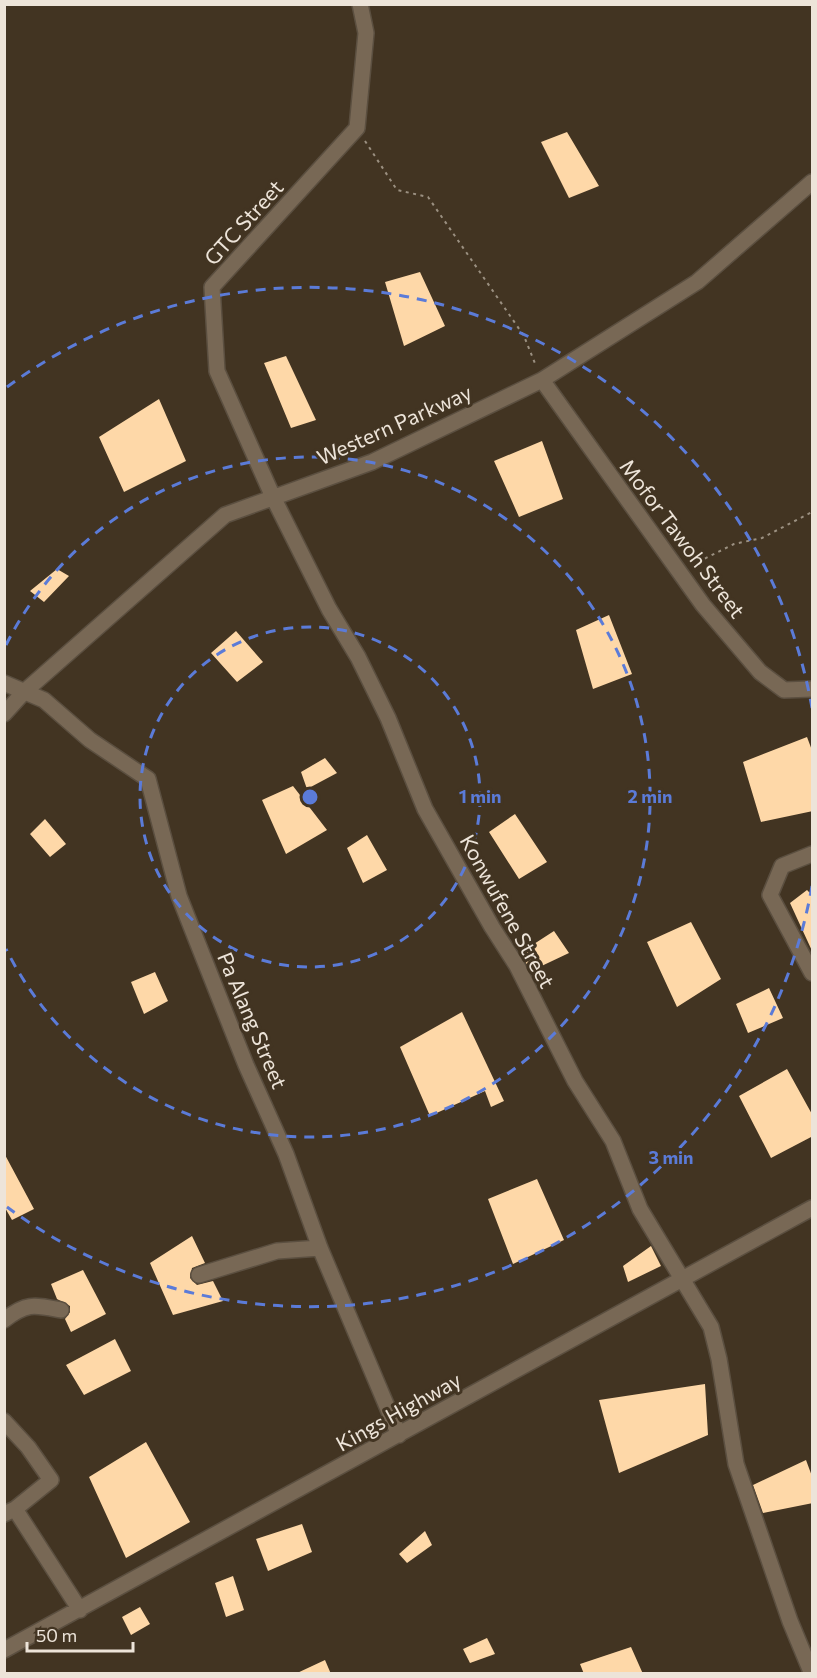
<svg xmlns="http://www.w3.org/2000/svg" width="817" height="1678" font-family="Commissioner,sans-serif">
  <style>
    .building { fill: #fed8a8 }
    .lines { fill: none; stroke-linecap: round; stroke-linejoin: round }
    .minor-casing { stroke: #5b4f40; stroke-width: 18 }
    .path { stroke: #9b9081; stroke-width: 2; stroke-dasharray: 3 4.5; stroke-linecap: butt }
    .minor { stroke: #786855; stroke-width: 15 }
    .ring { fill: none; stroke: #5b7bd8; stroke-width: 3; stroke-dasharray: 10 8 }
    .labels { text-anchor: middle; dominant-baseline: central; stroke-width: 6; stroke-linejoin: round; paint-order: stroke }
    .street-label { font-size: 21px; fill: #ede4d9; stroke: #423422 }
    .centre { fill: #5b7bd8; stroke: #423422; stroke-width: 3 }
    .ring-label { font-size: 18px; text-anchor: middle; font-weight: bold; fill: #5b7bd8; stroke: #423422; stroke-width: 6; stroke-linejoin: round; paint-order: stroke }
  </style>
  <rect width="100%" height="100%" fill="#423422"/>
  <!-- building -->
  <path class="building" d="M567,132L599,186L569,198L541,142Z
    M420,272L445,326L404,346L385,282Z
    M286,356L316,420L291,428L264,363Z
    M159,399L186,461L124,492L99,437Z
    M542,441L563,499L519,517L494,461Z
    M57,569L69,576L44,602L30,591Z
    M609,615L632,674L593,689L576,630Z
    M236,631L263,662L237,682L211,653Z
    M807,737L813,753V811L761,822L743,762Z
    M325,758L337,773L307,789L301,772Z
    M293,786L327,830L286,854L262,800Z
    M515,814L547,862L519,879L489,832Z
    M45,819L66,844L50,857L30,834Z
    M367,835L387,870L363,883L347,848Z
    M807,890L813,896V953L790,903Z
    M691,922L721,979L677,1007L647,942Z
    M554,931L569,953L531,971L520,953Z
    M155,972L168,1001L144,1014L131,982Z
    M769,988L783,1018L748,1033L736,1004Z
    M462,1012L504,1101L491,1107L485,1091L430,1116L400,1047Z
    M787,1069L813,1116V1136L771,1158L739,1096Z
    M4,1153L34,1209L12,1220L4,1206Z
    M537,1179L564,1240L513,1264L488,1199Z
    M192,1236L205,1263L192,1268L190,1278L197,1285L213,1281L223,1301L173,1315L150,1263Z
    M651,1246L661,1266L628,1282L623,1266Z
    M83,1270L106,1314L71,1332L65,1319L70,1312V1306L57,1299L51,1284Z
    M115,1339L131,1371L84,1395L66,1365Z
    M705,1384L708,1435L619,1473L599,1400Z
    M146,1442L190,1522L126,1558L89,1477Z
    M806,1460L813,1479V1503L763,1513L753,1485Z
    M302,1524L312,1552L268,1571L256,1539Z
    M425,1531L432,1545L407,1563L399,1554Z
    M233,1576L244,1610L226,1617L215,1583Z
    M140,1607L150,1624L131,1635L122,1617Z
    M487,1638L495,1654L470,1663L463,1649Z
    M631,1647L643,1674H584L580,1664Z
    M325,1660L331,1674H295Z"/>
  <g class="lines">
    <defs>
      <path id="minor" d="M360,4L366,33L357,128L212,287L217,371L273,497L329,609L358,657L388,718L425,809L492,927L517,966L575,1081L613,1141L640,1209L711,1327L719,1359L736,1464L790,1621L812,1674
        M542,380L703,605L760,672L784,690L812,689
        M4,683L44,700L90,740L148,779L179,896L246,1065L286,1154L320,1248L399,1435
        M4,714L24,692L225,515L372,462L542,380L697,282L812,182
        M812,854L782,866L770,895L812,973
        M199,1275L277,1251L320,1248
        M4,1320C27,1302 35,1305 61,1310
        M4,1421L28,1447L51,1480L15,1509
        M4,1514L15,1509L80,1610
        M4,1650L812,1208"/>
    </defs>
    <!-- minor casing -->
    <use href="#minor" class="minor-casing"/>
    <!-- path -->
    <path class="path" d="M365,141L397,190L428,197L524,336L536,366
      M690,559H704L734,544L762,538L812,512"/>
    <!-- minor -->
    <use href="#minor" class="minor"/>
  </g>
  <!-- distance rings -->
  <g class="ring">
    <circle cx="310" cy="797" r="170"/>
    <path d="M6 645A340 340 0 1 1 6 949"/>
    <path d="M812 886A510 510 0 0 1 7 1207M7 387A510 510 0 0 1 812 708"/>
  </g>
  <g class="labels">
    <!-- street labels -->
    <g class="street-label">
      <text transform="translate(243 222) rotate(-48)">GTC Street</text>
      <text transform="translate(394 424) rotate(-24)">Western Parkway</text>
      <text transform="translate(683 538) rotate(53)">Mofor Tawoh Street</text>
      <text transform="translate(508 911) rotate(61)">Konwufene Street</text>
      <text transform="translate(253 1020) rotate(67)">Pa Alang Street</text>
      <text transform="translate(398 1411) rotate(-29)">Kings Highway</text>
    </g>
  </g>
  <circle cx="310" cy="797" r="9" class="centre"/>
  <g class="ring-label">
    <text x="480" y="803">1 min</text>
    <text x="650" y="803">2 min</text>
    <text x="671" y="1164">3 min</text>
  </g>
  <!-- border -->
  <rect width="817" height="1678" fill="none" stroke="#ede4d9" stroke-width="12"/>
  <!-- scale -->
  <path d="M27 1642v9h106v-9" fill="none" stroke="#ede4d9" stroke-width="3"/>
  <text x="36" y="1642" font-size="18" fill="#ede4d9" stroke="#423422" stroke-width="4.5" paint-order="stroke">50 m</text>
</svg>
